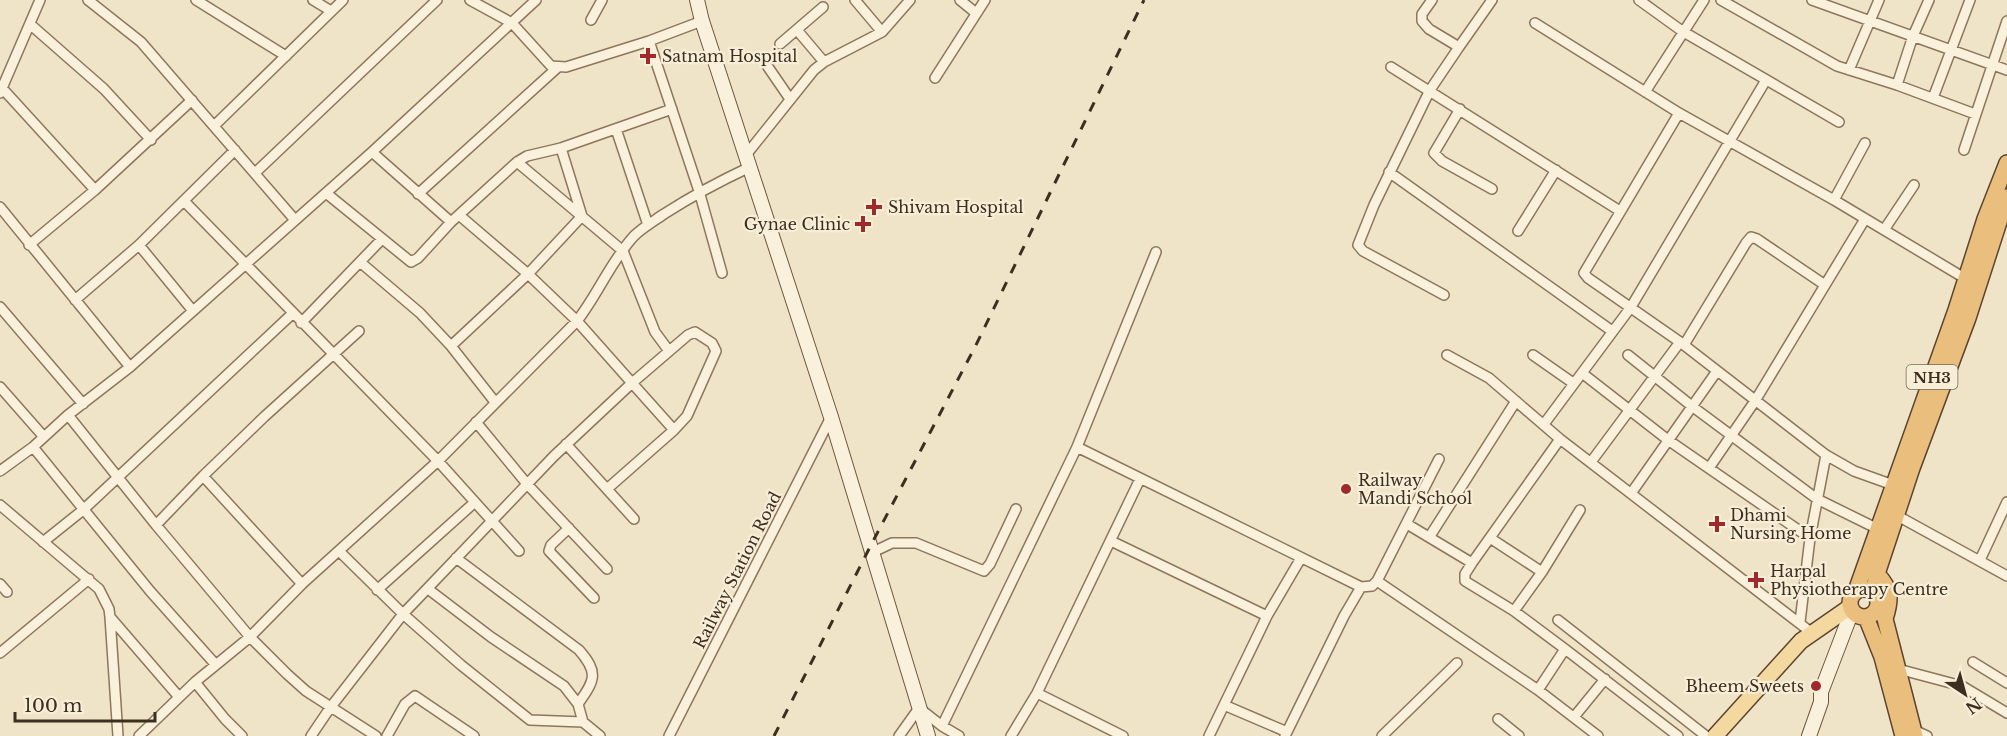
<svg xmlns="http://www.w3.org/2000/svg" width="2007" height="736" font-family="'Libre Baskerville',serif">
  <style>
    .lines { fill: none; stroke-linecap: round; stroke-linejoin: round }
    .minor-casing { stroke: #8d765c; stroke-width: 12 }
    .secondary-casing { stroke: #6f573f; stroke-width: 16 }
    .primary-casing { stroke: #5b4430; stroke-width: 18 }
    .trunk-casing { stroke: #5b4430; stroke-width: 18 }
    .minor { stroke: #faf1dc; stroke-width: 9 }
    .secondary { stroke: #faf1dc; stroke-width: 14 }
    .primary { stroke: #f3d9a0; stroke-width: 15 }
    .trunk { stroke: #eabe7c; stroke-width: 15 }
    .rail { stroke: #3d2e20; stroke-width: 3; stroke-dasharray: 10 10; stroke-linecap: butt }
    .poi-dot { fill: #9e2a2b; stroke: #f7eed8; stroke-width: 2 }
    .labels { text-anchor: middle; dominant-baseline: central; stroke-width: 4.5; stroke-linejoin: round; paint-order: stroke }
    .shield { fill: #f7eed8; stroke: #756857; stroke-width: 1.5 }
    .shield-label { font-size: 15px; font-weight: bold; fill: #3d2e20 }
    .poi-label { font-size: 16px; fill: #3d2e20; stroke: #f7eed8; text-anchor: start }
    .street-label { font-size: 16px; fill: #3d2e20; stroke: #f7eed8 }
  </style>
  <rect width="100%" height="100%" fill="#f0e4c8"/>
  <g class="lines">
    <defs>
      <path id="minor" d="M88,0L141,42L295,220
        M196,0L286,56
        M313,0L331,11
        M470,0L512,23L551,66L566,67L649,41L702,21
        M855,0L882,32
        M960,0L976,13
        M1432,0L1422,14V21L1429,29L1459,47L1492,0
        M1639,0L1682,31L1839,122
        M1721,0L1837,66L1897,85L1975,114
        M1812,0L2007,70
        M591,20L602,0
        M1535,23L1679,113L1834,200L1966,279
        M31,25L104,89L151,140
        M797,30L824,62
        M649,41L699,191L722,273
        M780,44L823,7
        M768,67L790,99
        M1391,67L1620,211
        M1849,70L1879,0
        M935,78L985,0
        M1897,85L1913,36L1929,0
        M2,88L95,190
        M1645,92L1704,0
        M0,93L40,0
        M1933,98L1970,0
        M1460,109L1434,153L1442,161L1492,189
        M1679,113L1584,273L1588,278L1680,342L1826,455L1854,471L1893,485
        M214,126L343,0
        M616,129L648,225
        M1964,150L2007,21
        M372,152L451,222
        M746,155L814,70L824,62L882,32L910,0
        M517,162L527,156L561,148L672,109
        M1389,172L1612,331
        M255,173L437,0
        M326,193L411,262L418,258L451,222L517,162L623,251L655,332L669,351
        M418,194L557,68
        M1834,200L1865,143
        M184,201L438,461L519,551
        M0,207L130,367L68,415L156,525L203,476L302,584L438,461L577,321C598,294 611,261 634,236C643,227 654,221 664,214C692,196 720,181 750,167
        M1884,230L1914,185
        M1518,231L1556,170
        M29,245L95,190L192,100
        M139,245L193,311
        M360,262L420,313L451,346L495,402
        M1444,295L1363,251L1358,245L1374,205L1430,90L1459,47
        M75,300L139,245L235,150
        M0,307L83,404
        M301,323L382,239
        M1684,345L1746,243L1751,237L1757,239L1825,285
        M451,346L528,274L582,216L561,148
        M1447,355L1489,378L1560,439L1812,633
        M1533,355L1573,383
        M1628,355L1693,407L1817,499L1878,529
        M130,367L372,152L536,0
        M1582,373L1668,440L1810,538
        M0,387L44,437L33,447L150,591L216,665
        M476,422L527,484L607,569
        M1544,424L1631,307L1766,80
        M44,437L68,415
        M1560,439L1472,563L1465,574V581L1514,611L1565,649L1678,736
        M566,444L634,519
        M1077,447L1156,252
        M1591,462L1680,342
        M1709,468L1755,401L1865,219
        M0,471L33,447
        M203,476L264,417L359,331
        M607,489L674,430L687,416L716,351L712,343L695,332L688,335L632,383L674,430
        M1632,492L1717,371
        M0,505L99,589L109,609L110,617L179,697
        M1896,515L2007,576
        M1407,524L1472,563
        M156,525L250,637L287,674L306,691L376,736
        M569,528L551,545L549,551L594,598
        M1430,536L1516,401
        M1490,538L1542,572
        M1111,541L1267,616
        M43,542L83,510L292,314
        M339,551L403,614L461,665L530,720L583,722
        M873,552L892,543H916L984,571L990,564L1016,509
        M456,558L579,650C599,673 595,680 578,704
        M1980,560L2007,502
        M1377,581L1538,690L1598,736
        M0,584L7,592
        M428,589L491,637L564,686L578,704L583,722L600,736
        M377,590L475,502
        M1514,611L1542,572L1580,510
        M110,617L118,736
        M1558,620L1706,736
        M1800,622L1810,538L1826,455
        M0,653L89,579
        M1973,662L2007,683
        M1898,669L1962,686L2007,713
        M195,682L225,719L242,736
        M1538,690L1565,649
        M1037,693L1123,736
        M1224,705L1287,732
        M1574,717L1605,679
        M1498,719L1519,736
        M942,726L1077,447L1361,587
        M1914,730L1927,736
        M139,736L195,682L250,637L302,584
        M311,736L330,708L403,614L554,456L632,383L577,321L528,274L459,215
        M387,736L405,704L415,696L474,736
        M669,736L831,417
        M899,736L919,708L942,726L959,736
        M1011,736L1037,693L1140,479
        M1209,736L1267,616L1301,558
        M1285,736L1344,616L1361,587L1372,586L1377,581L1439,459
        M1382,736L1457,663"/>
      <path id="secondary" d="M697,0L702,21L831,417L928,736
        M1809,736L1821,702V692L1852,611"/>
      <path id="primary" d="M1715,736L1801,641L1850,607"/>
      <path id="trunk" d="M1877,574C1892,589 1891,600 1885,619
        M1850 603a14 14 0 1 1 28 0a14 14 0 1 1-28 0Z
        M1856,591L1956,310L1985,219L2007,163
        M1873,592L1878,571L1912,468L1968,318L2007,197
        M1879,604L1885,619L1915,736
        M1866,617L1882,657L1903,736"/>
    </defs>
    <!-- minor casing -->
    <use href="#minor" class="minor-casing"/>
    <!-- secondary casing -->
    <use href="#secondary" class="secondary-casing"/>
    <!-- primary casing -->
    <use href="#primary" class="primary-casing"/>
    <!-- trunk casing -->
    <use href="#trunk" class="trunk-casing"/>
    <!-- minor -->
    <use href="#minor" class="minor"/>
    <!-- secondary -->
    <use href="#secondary" class="secondary"/>
    <!-- primary -->
    <use href="#primary" class="primary"/>
    <!-- trunk -->
    <use href="#trunk" class="trunk"/>
    <!-- rail -->
    <path class="rail" d="M774,736L871,545L975,347L1144,0"/>
  </g>
  <!-- markers -->
  <g class="poi-dot">
    <path d="M645 47h6v6h6v6h-6v6h-6v-6h-6v-6h6z"/>
    <path d="M871 198h6v6h6v6h-6v6h-6v-6h-6v-6h6z"/>
    <path d="M860 215h6v6h6v6h-6v6h-6v-6h-6v-6h6z"/>
    <circle cx="1346" cy="489" r="6"/>
    <path d="M1714 515h6v6h6v6h-6v6h-6v-6h-6v-6h6z"/>
    <path d="M1753 571h6v6h6v6h-6v6h-6v-6h-6v-6h6z"/>
    <circle cx="1816" cy="686" r="6"/>
  </g>
  <g class="labels">
    <!-- shield labels -->
    <rect class="shield" x="1906.5" y="365" width="51" height="24" rx="4.5"/>
    <g class="shield-label">
      <text x="1932" y="377">NH3</text>
    </g>
    <!-- poi labels -->
    <g class="poi-label">
      <text x="662" y="56">Satnam Hospital</text>
      <text x="888" y="207">Shivam Hospital</text>
      <text x="850" y="224" text-anchor="end">Gynae Clinic</text>
      <text x="1358" y="480">Railway<tspan x="1358" dy="18">Mandi School</tspan></text>
      <text x="1730" y="515">Dhami<tspan x="1730" dy="18">Nursing Home</tspan></text>
      <text x="1770" y="571">Harpal<tspan x="1770" dy="18">Physiotherapy Centre</tspan></text>
      <text x="1804" y="686" text-anchor="end">Bheem Sweets</text>
    </g>
    <!-- street labels -->
    <g class="street-label">
      <text transform="translate(737 570) rotate(-63)">Railway Station Road</text>
    </g>
  </g>
  <!-- north arrow -->
  <g transform="translate(1965 694) rotate(144)" stroke="#f7eed8" stroke-width="4.5" paint-order="stroke">
  <path d="M0-4.5L10 22L0 15L-10 22Z" fill="#3d2e20"/>
  <text y="-9" font-size="16" font-weight="bold" text-anchor="middle" fill="#3d2e20">N</text>
  </g>
  <!-- scale -->
  <path d="M15 712v9h140v-9" fill="none" stroke="#3d2e20" stroke-width="3"/>
  <text x="24" y="712" font-size="18" fill="#3d2e20" stroke="#f7eed8" stroke-width="4.5" paint-order="stroke">100 m</text>
</svg>
